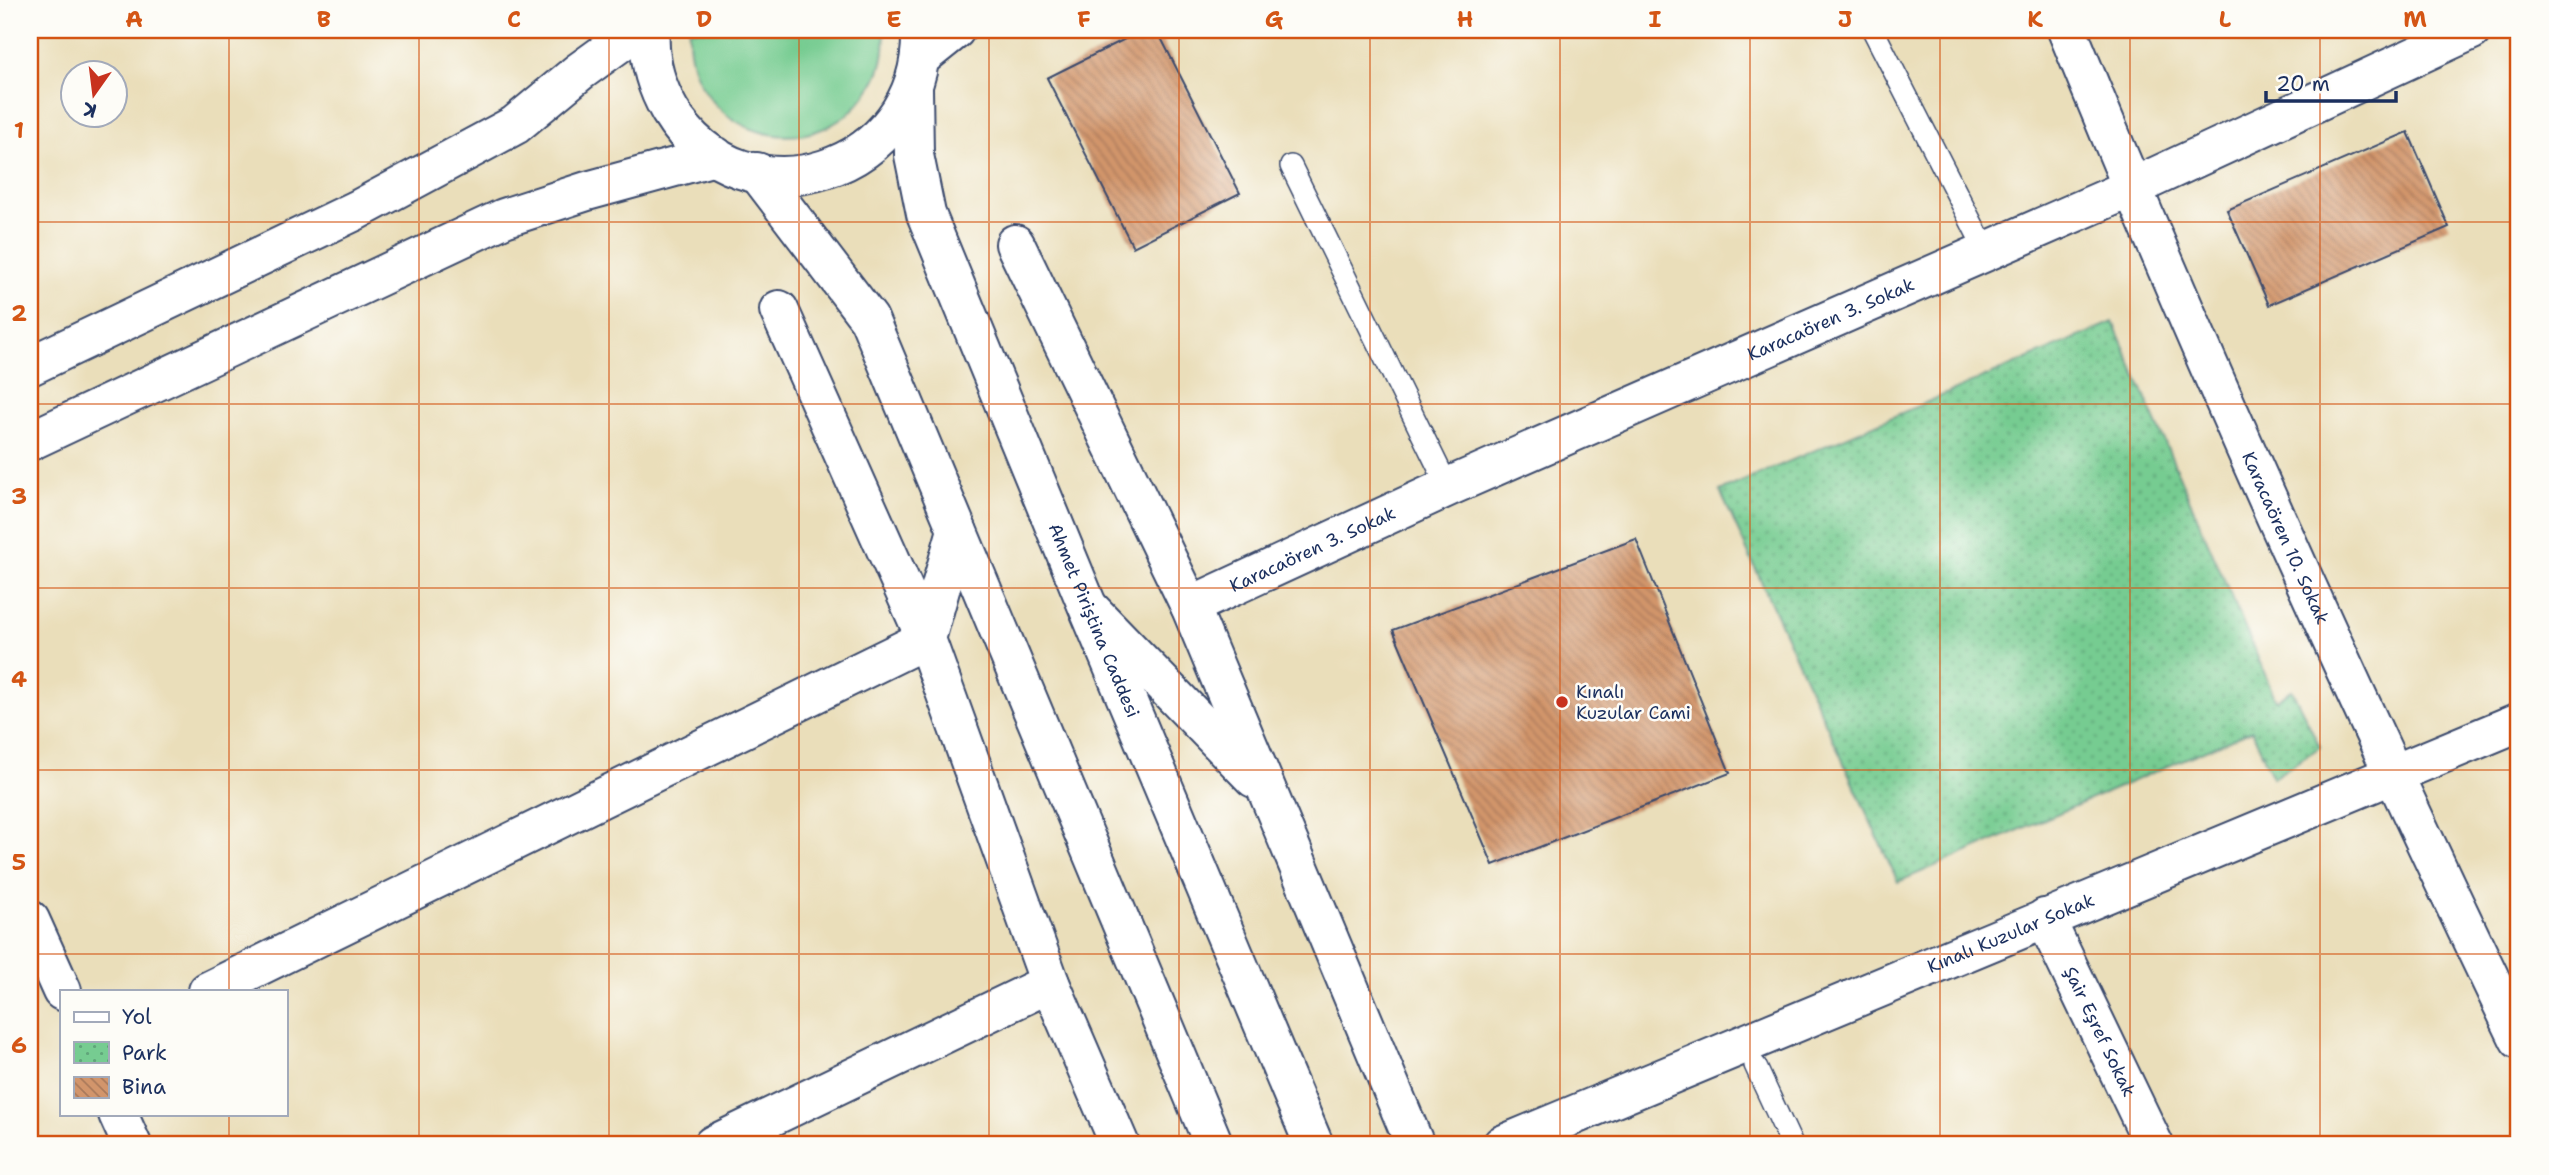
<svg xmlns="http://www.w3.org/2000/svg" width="2549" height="1175" font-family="'Shantell Sans',sans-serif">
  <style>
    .grass { fill: #76cc91; stroke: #487e78; stroke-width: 2 }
    .park { fill: url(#park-dots); stroke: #487e78; stroke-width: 2 }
    .building { fill: url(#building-back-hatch) }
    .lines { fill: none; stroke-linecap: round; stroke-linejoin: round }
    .service-casing { stroke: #3a496c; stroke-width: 24 }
    .minor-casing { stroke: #3a496c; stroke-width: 42 }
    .tertiary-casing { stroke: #3a496c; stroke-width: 42 }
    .service { stroke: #fff; stroke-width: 21 }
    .minor { stroke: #fff; stroke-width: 38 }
    .tertiary { stroke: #fff; stroke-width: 38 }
    .grid { fill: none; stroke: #d45514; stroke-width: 2; stroke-opacity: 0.55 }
    .poi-dot { fill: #c8321e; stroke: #fdfcf7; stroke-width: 2.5 }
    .labels { text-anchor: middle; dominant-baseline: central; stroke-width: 5; stroke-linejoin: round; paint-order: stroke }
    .street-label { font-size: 18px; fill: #1b2f5e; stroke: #fdfcf7 }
    .poi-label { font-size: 18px; fill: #1b2f5e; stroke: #fdfcf7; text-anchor: start }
    .neatline { fill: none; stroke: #d45514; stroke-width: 2.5 }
    .grid-label { font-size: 23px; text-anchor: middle; font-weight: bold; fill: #d45514 }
  </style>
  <defs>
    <pattern id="park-dots" width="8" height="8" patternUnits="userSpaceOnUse" patternTransform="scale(1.75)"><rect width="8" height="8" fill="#76cc91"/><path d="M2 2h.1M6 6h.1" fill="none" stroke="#60a67a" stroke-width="1.8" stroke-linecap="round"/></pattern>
    <pattern id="building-back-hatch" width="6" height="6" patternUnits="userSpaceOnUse" patternTransform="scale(1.75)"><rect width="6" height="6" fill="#d2956b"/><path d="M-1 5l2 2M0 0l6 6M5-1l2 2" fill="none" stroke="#aa7a5b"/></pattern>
  </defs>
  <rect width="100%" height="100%" fill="#fdfcf7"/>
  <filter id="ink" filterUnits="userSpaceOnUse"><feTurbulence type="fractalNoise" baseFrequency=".0143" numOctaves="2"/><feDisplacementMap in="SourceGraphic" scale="14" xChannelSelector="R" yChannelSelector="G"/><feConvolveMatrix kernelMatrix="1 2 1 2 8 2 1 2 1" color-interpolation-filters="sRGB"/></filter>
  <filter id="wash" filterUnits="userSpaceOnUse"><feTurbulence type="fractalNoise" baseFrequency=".00686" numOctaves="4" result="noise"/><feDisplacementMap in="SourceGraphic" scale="28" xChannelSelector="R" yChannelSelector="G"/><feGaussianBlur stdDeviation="1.57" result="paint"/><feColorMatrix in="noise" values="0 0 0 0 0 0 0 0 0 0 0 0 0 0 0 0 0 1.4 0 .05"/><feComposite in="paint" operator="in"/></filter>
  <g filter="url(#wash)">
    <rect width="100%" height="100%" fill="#eadeba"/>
    <!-- grass -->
    <path class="grass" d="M689,30H884C886,51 882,72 869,90C812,176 685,132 689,30Z"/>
    <!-- park -->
    <path class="park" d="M2113,322L2276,700L2292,690L2320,747L2273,778L2252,730L1898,882L1720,491Z"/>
    <g id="blocks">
      <!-- building -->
      <path class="building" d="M1143,30H1157L1240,193L1133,247L1047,78Z
        M2408,132L2449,227L2269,305L2227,210Z
        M1636,539L1730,773L1493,865L1393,630Z"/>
    </g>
  </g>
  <g filter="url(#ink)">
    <use href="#blocks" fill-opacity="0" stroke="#3a496c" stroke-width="2"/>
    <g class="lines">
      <defs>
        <path id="service" d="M1873,30L1986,251
          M1291,166L1448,487
          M1755,1065L1792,1145"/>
        <g id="minor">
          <path id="s1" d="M2067,30C2206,371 2359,707 2519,1039"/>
          <path d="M1015,244L1190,606L1415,1145"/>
          <path d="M779,310L926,639L1050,983L1120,1145"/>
          <path d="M30,366L357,210L515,125L579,72L637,30"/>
          <path d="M30,441L504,218L587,191L715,156"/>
          <path id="s2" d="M1190,606L1448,487L2131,188L2472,30"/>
          <path d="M1089,608L1254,778"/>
          <path id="s3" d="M2045,918L2154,1145"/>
          <path d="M30,920L62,991"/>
          <path d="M208,991L926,639L957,530"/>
          <path d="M118,1114L132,1145"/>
          <path d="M713,1145L1050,983"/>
          <path id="s4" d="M1502,1145L2519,722"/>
        </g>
        <g id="tertiary">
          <path d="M650,30C648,59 655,85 670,111C743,231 926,173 921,30"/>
          <path d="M920,58L955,30"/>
          <path id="s5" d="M913,88L914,155L926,214L1087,605L1314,1145"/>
          <path d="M757,172L869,319L1214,1145"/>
        </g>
      </defs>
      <!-- service casing -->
      <use href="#service" class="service-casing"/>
      <!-- minor casing -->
      <use href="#minor" class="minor-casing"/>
      <!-- tertiary casing -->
      <use href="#tertiary" class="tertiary-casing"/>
      <!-- service -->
      <use href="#service" class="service"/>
      <!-- minor -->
      <use href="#minor" class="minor"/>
      <!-- tertiary -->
      <use href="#tertiary" class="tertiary"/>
    </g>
  </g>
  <!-- grid -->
  <path class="grid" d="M229,30V991M419,30V1145M609,30V1145M799,30V1145M989,30V1145M1179,30V1145M1370,30V1145M1560,30V1145M1750,30V1145M1940,30V1145M2130,30V1145M2320,30V1145M30,222H2519M30,404H2519M30,588H2519M30,770H2519M30,954H2519M229,1114V1145"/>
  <!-- markers -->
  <circle class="poi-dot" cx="1562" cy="702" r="7"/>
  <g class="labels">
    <!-- street labels -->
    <g class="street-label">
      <text stroke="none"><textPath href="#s2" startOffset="702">Karacaören 3. Sokak</textPath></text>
      <text stroke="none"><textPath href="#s1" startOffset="553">Karacaören 10. Sokak</textPath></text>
      <text stroke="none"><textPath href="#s2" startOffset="135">Karacaören 3. Sokak</textPath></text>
      <text stroke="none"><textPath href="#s5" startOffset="567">Ahmet Piriştina Caddesi</textPath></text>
      <text stroke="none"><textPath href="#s4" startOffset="551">Kınalı Kuzular Sokak</textPath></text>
      <text stroke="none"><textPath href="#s3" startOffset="126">Şair Eşref Sokak</textPath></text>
    </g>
    <!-- poi labels -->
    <g class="poi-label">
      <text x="1576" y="692">Kınalı<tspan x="1576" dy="21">Kuzular Cami</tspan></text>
    </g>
  </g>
  <!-- margin -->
  <rect width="2549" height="1175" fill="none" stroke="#fdfcf7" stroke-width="77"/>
  <!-- legend -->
  <rect x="60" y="990" width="228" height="126" fill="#fdfcf7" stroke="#a3aaba" stroke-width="2"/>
  <rect x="74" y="1012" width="35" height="10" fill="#ffffff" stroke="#a3aaba" stroke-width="2"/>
  <text x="122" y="1024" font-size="21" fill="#1b2f5e">Yol</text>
  <rect x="74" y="1042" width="35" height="21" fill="url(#park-dots)" stroke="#a3aaba" stroke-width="2"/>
  <text x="122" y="1060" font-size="21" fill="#1b2f5e">Park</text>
  <rect x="74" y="1077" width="35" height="21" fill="url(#building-back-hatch)" stroke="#a3aaba" stroke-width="2"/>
  <text x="122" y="1094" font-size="21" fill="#1b2f5e">Bina</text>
  <!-- north arrow -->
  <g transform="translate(94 94) rotate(194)"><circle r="33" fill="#fdfcf7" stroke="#a3aaba" stroke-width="2"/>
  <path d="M0-5L12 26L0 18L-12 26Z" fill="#c8321e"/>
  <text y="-10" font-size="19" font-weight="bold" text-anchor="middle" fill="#1b2f5e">K</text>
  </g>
  <!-- scale -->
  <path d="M2266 91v10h130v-10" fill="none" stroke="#1b2f5e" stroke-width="3.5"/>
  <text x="2276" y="91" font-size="21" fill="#1b2f5e" stroke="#fdfcf7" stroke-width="5" paint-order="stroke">20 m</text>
  <rect x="38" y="38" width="2472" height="1098" class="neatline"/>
  <g class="grid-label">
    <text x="134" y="27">A</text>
    <text x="324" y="27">B</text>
    <text x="514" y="27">C</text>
    <text x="704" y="27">D</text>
    <text x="894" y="27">E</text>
    <text x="1084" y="27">F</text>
    <text x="1274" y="27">G</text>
    <text x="1465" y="27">H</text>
    <text x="1655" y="27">I</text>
    <text x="1845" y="27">J</text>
    <text x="2035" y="27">K</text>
    <text x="2225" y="27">L</text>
    <text x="2415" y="27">M</text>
    <text x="19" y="138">1</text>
    <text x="19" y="321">2</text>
    <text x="19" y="504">3</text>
    <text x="19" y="687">4</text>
    <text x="19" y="870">5</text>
    <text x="19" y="1053">6</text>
  </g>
</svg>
